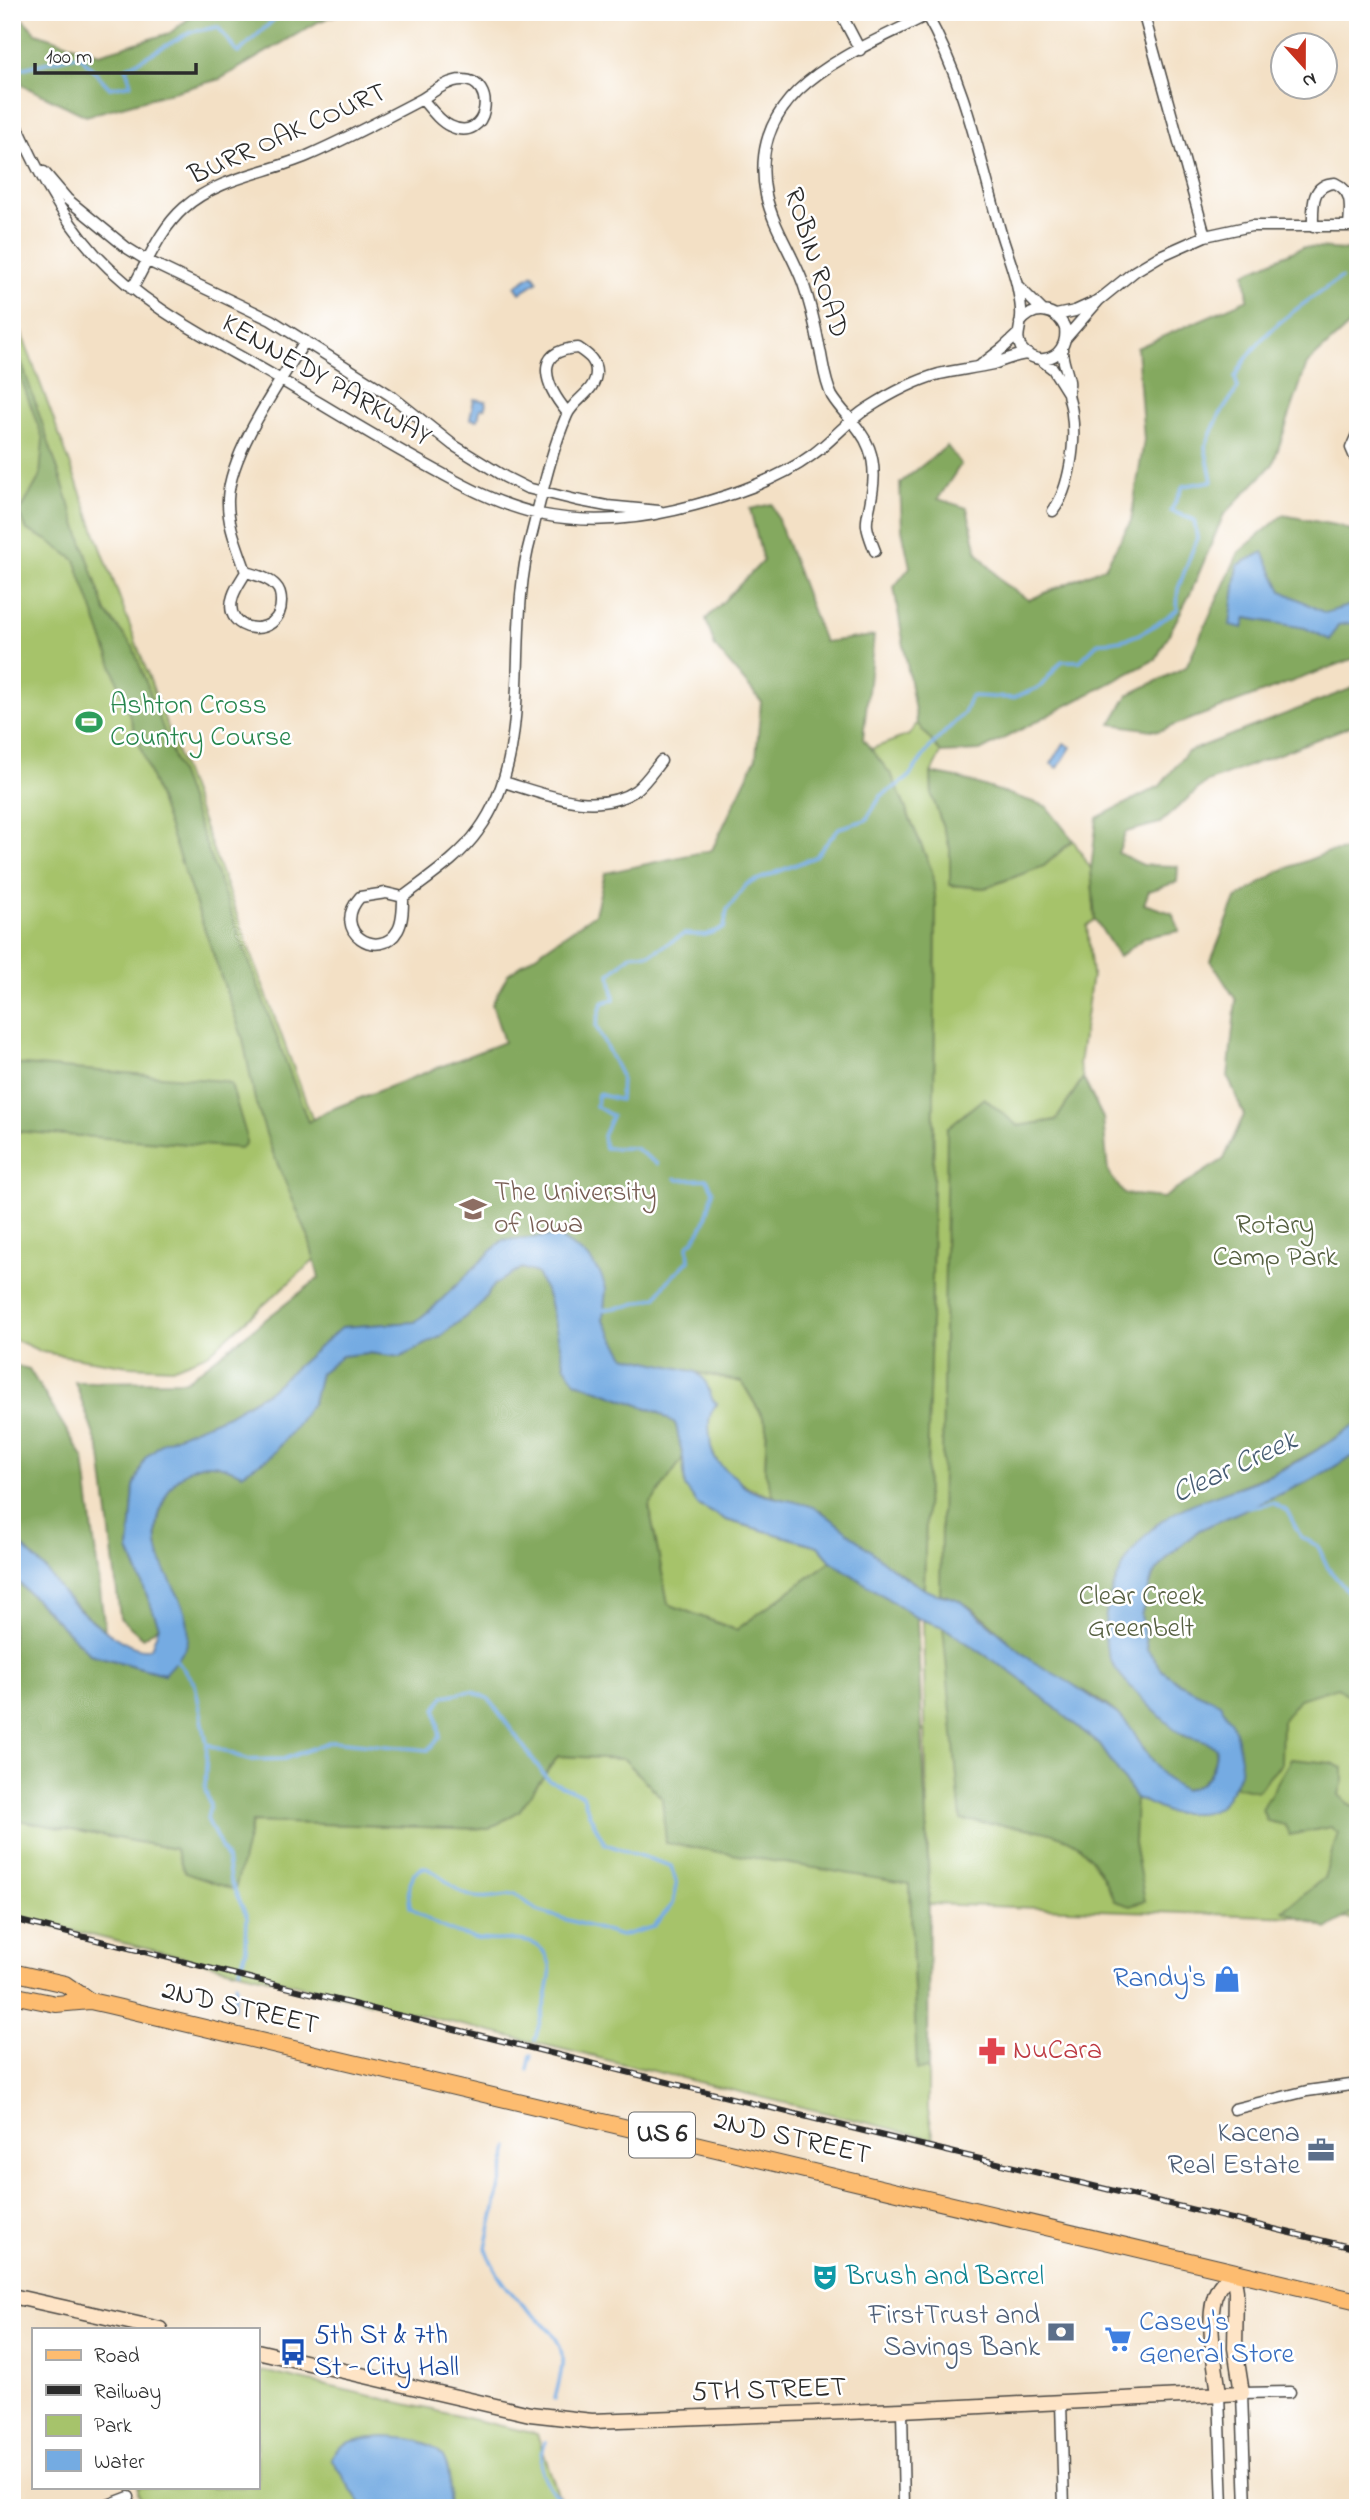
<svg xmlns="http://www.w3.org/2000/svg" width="1370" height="2520" font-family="'Indie Flower',sans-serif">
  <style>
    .green { fill: #a6c36b; stroke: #68774b; stroke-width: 2 }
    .forest { fill: #84a95f; stroke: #586a45; stroke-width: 2 }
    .water { fill: #74abe2; stroke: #506b86; stroke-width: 2 }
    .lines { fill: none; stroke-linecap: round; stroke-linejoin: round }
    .stream { stroke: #74abe2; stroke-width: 3.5 }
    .street-casing { stroke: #494642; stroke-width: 13 }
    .secondary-casing { stroke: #494642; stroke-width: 17 }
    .primary-casing { stroke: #494642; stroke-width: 18 }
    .street { stroke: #fff; stroke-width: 10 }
    .secondary { stroke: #fee4c6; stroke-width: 14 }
    .primary { stroke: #fdbc70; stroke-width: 16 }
    .rail-casing { stroke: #2b2b2b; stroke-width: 6 }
    .rail { stroke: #fff; stroke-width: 3.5; stroke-dasharray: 10; stroke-linecap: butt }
    .labels { text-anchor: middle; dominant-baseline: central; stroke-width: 5; stroke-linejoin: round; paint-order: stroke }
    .shield { fill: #fff; stroke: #6b6b6b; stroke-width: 2 }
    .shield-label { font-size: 26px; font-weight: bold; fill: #2b2b2b }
    .street-label { font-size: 28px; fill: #2b2b2b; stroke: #fff }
    .leisure-label { font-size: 28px; fill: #27864d; stroke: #fff; text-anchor: start }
    .education-label { font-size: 28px; fill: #785e54; stroke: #fff; text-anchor: start }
    .park-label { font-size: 28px; fill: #566041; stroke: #fff }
    .shop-label { font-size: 28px; fill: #366cbe; stroke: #fff; text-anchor: end }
    .health-label { font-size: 28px; fill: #be3a42; stroke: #fff; text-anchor: start }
    .service-label { font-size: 28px; fill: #4e5e75; stroke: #fff; text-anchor: end }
    .culture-label { font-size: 28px; fill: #0d838f; stroke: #fff; text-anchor: start }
    .transit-label { font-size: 28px; fill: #164399; stroke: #fff; text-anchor: start }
    .water-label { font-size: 30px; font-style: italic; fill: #485e74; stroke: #fff }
  </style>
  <rect width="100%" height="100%" fill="#fff"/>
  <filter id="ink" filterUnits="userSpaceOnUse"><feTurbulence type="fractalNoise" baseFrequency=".0143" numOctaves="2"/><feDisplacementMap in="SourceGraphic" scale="14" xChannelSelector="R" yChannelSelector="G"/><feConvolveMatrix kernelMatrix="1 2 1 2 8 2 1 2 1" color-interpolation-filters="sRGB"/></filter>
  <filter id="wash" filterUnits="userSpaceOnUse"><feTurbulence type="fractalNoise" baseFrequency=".00686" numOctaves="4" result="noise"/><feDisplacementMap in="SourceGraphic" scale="28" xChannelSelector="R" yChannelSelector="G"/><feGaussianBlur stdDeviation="1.57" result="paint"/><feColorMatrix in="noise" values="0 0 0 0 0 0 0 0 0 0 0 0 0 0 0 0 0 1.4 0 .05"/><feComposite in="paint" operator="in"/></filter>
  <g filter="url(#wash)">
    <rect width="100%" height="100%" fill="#f3e0c5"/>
    <!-- green -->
    <path class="green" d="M12,307L319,1137L343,1235L208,1354L172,1368L128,1366L42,1352L12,1338Z
      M917,723L941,753L931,773L932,795L950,848L951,885L985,888L1044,866L1073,840L1091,869L1095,919L1087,926L1092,975L1079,1064L1083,1078L1056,1120L1018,1126L953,1283L1358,1122V1919L929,1904L923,1620L932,1282L936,906L932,871L892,776L871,749L909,735Z
      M696,1372L742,1382L767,1424L765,1471L774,1497C729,1482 700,1461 711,1409L717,1405C707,1396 708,1383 696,1372Z
      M683,1458L685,1487L726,1520L818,1546L831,1561L736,1630L668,1604L649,1506Z
      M558,1756L624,1759L662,1798L910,1884L917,2069H928V2110L934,2139L12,1916V1819L176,1849L234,1890L252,1822L489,1829L519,1811Z
      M262,2371L537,2434L558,2494L567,2508H131L142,2503L138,2493V2487H257V2391Z"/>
    <!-- forest -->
    <path class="forest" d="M12,12H16L36,33L99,54L170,33L197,12H343L318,22L220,79L86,116L22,85Z
      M1303,247L1358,251V322L1351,324L1307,364L1273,464L1223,516L1191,592L1156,659L980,751L941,753L917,723L894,587L910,567L902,529L900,483L947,446L961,464L938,499L967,508L977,552L1003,583L1029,600L1105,567L1131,521L1144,440L1137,348L1248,299L1245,273Z
      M12,334L106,612L133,647L308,1122L327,1111L504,1042L492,1004L508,974L595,914L605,873L712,850L756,758L761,701L715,647L706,619L763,561L750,509L772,504L824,642L874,636L863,739L892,776L932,871L936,906L932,1282L924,1589L881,1560L820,1510L774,1497L765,1471L767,1424L742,1382L625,1357L603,1320L606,1289L589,1258L557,1236L503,1240L435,1306L415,1322L342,1327L269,1391L228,1415L163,1442L145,1458L134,1487L129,1550L159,1626L143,1638L120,1618L101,1455L75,1382L186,1381L319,1278L308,1236L270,1146L255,1100L243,1039L75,560L47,540L27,530L19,514L40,476L43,439L12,354Z
      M1283,515L1340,526L1358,533V657L1159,731L1111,724L1128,695L1186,667L1239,552Z
      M1358,686V723L1205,783L1160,823L1126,832L1118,853L1143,865L1178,866L1177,882L1149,891L1144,904L1172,913L1180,931L1145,937L1119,957L1095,919L1091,869L1097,818L1160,786L1187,752Z
      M931,773L962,779L1046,806L1073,840L1044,866L984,888L950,885V848L932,795Z
      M1358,849V1423L1315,1451L1274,1473L1186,1507L1156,1525L1113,1665L1184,1736L1205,1740L1216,1747C1216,1769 1206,1786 1184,1790C1178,1787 1171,1783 1166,1779C1147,1762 1140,1735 1122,1718C1096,1693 1059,1681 1030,1660C1002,1639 976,1600 940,1594L947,1128L984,1098L1018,1126L1056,1120L1083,1078L1103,1118L1108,1172L1124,1194L1163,1198L1224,1159L1244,1115L1228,1077L1236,1000L1211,961L1236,899L1280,871L1329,852Z
      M12,1064L223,1081L231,1084L246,1135V1143L241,1148L12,1131Z
      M522,1268L537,1273L549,1299L565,1366L576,1382L658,1412L676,1425L683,1458L649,1506L668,1604L736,1630L831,1561L917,1618L929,1888L928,2069L917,2070L910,1884L666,1843L662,1798L624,1759L558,1756L519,1811L489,1829L252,1822L235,1890L185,1873L175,1849L12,1819V1576L90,1654L164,1674L181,1600C172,1585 161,1569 158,1551C152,1516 170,1463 211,1464C221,1464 233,1470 242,1473L313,1402L320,1373L342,1356L368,1353L401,1357L438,1338L478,1307L495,1284Z
      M12,1365L29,1369L84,1459L105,1631L65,1596L45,1569L12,1536Z
      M1358,1453V1705L1338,1687L1299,1699L1282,1721L1281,1764L1257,1791L1234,1786L1240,1772L1220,1704L1180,1684L1162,1670L1147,1649L1141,1615L1153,1575L1172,1553L1199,1530L1311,1480Z
      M943,1627L1018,1677L1100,1745L1136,1798L1134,1843L1145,1901L1130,1906L1114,1901C1106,1881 1096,1861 1079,1846C1055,1827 992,1824 961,1820Z
      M1291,1759L1332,1763L1343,1768V1781L1339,1795L1352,1807L1358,1806V1909L1327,1929L1283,1911L1324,1878L1338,1833L1331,1827L1289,1835L1285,1825L1267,1821L1262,1809Z"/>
    <!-- water -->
    <path class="water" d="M533,274L538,281L520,293L515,286Z
      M474,399L486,401L485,408L480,409L478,420L470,419Z
      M1263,552L1282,591L1325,613L1358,603V622L1338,625L1330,640L1305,628L1246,618L1243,628L1230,625L1238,565Z
      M1064,743L1071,747L1058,768L1051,764Z
      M557,1236L589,1258L601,1275L606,1289L603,1320L625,1356L696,1372L705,1380L713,1401L717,1403C708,1416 708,1421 710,1437C711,1460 718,1464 734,1476C738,1479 741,1484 745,1487C766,1501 802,1498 822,1512C857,1537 887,1569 926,1590C937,1596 949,1595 961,1601L1032,1661L1072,1684L1120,1716L1132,1729L1144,1750L1165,1778L1184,1790C1206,1787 1216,1769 1216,1748C1202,1737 1192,1741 1182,1734C1167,1725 1123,1681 1114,1666C1087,1625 1123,1550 1158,1524C1193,1497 1236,1491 1275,1473C1305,1459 1331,1441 1358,1423V1453L1311,1480L1199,1530L1172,1553L1153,1575L1141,1615L1147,1649L1162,1670L1180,1684L1220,1703L1235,1730L1241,1758L1240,1772L1234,1786L1221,1805L1212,1811L1199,1813H1169L1136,1798L1100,1745L1018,1677L943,1627L917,1618L831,1561L818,1546L726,1520L698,1505L685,1487L683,1458L676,1425L658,1412L576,1382L565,1366L549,1299L537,1273L522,1268L495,1284L478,1307L438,1338L401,1357L368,1353L342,1356L320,1373L313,1402L294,1428L272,1455L242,1474C233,1470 221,1464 211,1464C170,1463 149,1520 159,1554C167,1583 192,1606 188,1639C187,1651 173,1664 164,1674L90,1654L12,1576V1536C22,1547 34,1557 44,1568C51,1576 57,1586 64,1594C77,1610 130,1656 151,1648L159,1626L129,1550L134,1487L145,1458L163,1442L228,1415L269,1391L342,1327L415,1322L435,1306L503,1240Z
      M384,2437C438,2438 456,2453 448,2508H363L331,2458C341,2438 364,2439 384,2437Z"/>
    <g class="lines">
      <!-- stream -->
      <path class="stream" d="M20,69L79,55L110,88L131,84L126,68L190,32L218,27L238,53L282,12
        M657,1164L635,1148H605L603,1136L612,1116L596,1106L598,1094L620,1100L621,1076L596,1026L602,1003L614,999L610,974L632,954H650L684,934L705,935L724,928L727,910L747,884L815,857L839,828L866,820L881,796L907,779L931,746L964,713L971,696L1013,698L1040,687L1062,661H1080L1099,642C1133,643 1150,629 1177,610L1178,589L1197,538L1194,520L1171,511L1183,486L1212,481L1205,447L1219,416L1238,388L1235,377C1259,332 1299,306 1341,278
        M601,1310L628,1306L657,1297C665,1281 677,1273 689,1260L688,1245C705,1231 708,1212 713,1191L707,1179L678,1180L676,1178
        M1247,1507L1273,1503L1287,1511L1301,1537L1318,1546L1328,1568L1358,1604
        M174,1657L195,1684L207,1744L248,1760L284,1759L332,1741L428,1750L440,1737L436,1709L444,1696L472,1691L489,1699L548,1780L583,1795L589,1814L605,1844L671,1866L677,1885L673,1904L653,1927L621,1936L538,1911L515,1894C501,1896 479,1901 465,1894C449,1887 442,1873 423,1867L414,1873L408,1890L410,1907C429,1922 453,1934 478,1939C504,1944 542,1929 550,1966C553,1979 539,2024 535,2040
        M207,1744L205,1789L210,1805L207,1819L227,1859L230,1880L247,1917L246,1950L240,1969
        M234,2007L236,1984
        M528,2070L531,2055
        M509,2147L486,2248C492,2267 504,2285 518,2300C532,2315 555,2328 561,2350C565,2364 558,2385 555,2399
        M545,2442C535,2477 545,2482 568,2508"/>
    </g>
  </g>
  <g filter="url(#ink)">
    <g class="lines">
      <defs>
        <path id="street" d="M840,12L860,50
          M925,12C963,79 977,146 997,219C1002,241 1012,263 1017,285C1019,295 1022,307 1021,317C1021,329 1015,336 1021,348C1026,355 1035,360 1044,359C1060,357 1067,343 1065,328C1056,308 1034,305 1020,323
          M1143,12L1205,236
          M12,114C34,164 58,213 95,254C147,310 217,342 281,380C330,409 378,439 428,466C464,486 499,505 539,514C593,525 643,519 695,505C733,495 781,478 812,455C832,441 847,421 868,408C890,394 914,381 939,374C957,370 975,368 993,364C1005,360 1015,355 1028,354
          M44,172L67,199L127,248L148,261L271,320L390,395L453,445L505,477L527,488L576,500L607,506L659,511
          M1313,227C1313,208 1310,184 1335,183C1354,192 1350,207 1349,226
          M1017,285L1043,311
          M132,289C148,261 160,229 184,208C217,178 267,173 307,156C346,139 384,119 422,99C430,108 439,121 450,126C489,145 498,79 462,80C448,80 433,92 422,99
          M1056,315L1075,311L1099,300
          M1065,339L1099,300L1135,271L1160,256L1205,236L1251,226H1358
          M1040,359L1053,369L1068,393
          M981,365L1003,348L1018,334
          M1358,432L1351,448L1358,464
          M1053,511C1070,488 1076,442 1072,414C1072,407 1068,399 1068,392C1068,385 1070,388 1069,381C1067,370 1062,361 1062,349
          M875,551C872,543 868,534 867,526C866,519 869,511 870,505C874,485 876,467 869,448C861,427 843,414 832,396C824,380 823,362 819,345C815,324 810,303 803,283C792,253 773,227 766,195C745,88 852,54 927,15
          M246,572C256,575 269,578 276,586C280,590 281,596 281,601C282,641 220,634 233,596C236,587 242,579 246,572C238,548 227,525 228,499C230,452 280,382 305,341
          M504,782C544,794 597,817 636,790C646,782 653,771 661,761
          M403,897C403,908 403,921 398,930C380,962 329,932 360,897L386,893L403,897C429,877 459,858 478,831C538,750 504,632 531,537C541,498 551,451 567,415C574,399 596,392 596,372C596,360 587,354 578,348C530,350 547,388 567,412
          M1234,2109L1307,2091L1358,2084
          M1219,2394L1223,2508
          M1061,2402L1064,2508
          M902,2410L904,2508
          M100,2508L129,2497
          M1246,2508L1242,2393L1290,2392"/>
        <path id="secondary" d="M12,2296L160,2329
          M257,2351L530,2414L592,2421L902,2410L1242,2393L1235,2348L1236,2291L1233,2272
          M1219,2394C1216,2367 1204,2313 1218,2289C1222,2282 1228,2277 1233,2272"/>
        <path id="primary" d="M12,1972L65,1984L90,2001
          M12,1995L56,2004L90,2001L108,2005L1358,2301"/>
      </defs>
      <!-- street casing -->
      <use href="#street" class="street-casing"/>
      <!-- secondary casing -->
      <use href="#secondary" class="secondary-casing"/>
      <!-- primary casing -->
      <use href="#primary" class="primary-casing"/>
      <!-- street -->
      <use href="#street" class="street"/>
      <!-- secondary -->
      <use href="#secondary" class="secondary"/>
      <!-- primary -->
      <use href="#primary" class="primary"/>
      <defs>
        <path id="rail" d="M12,1919L896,2139L1358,2249"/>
      </defs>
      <!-- rail casing -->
      <use href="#rail" class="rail-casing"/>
      <!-- rail -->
      <use href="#rail" class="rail"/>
    </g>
  </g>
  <!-- icons -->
  <defs>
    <symbol id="stadium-bare" viewBox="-9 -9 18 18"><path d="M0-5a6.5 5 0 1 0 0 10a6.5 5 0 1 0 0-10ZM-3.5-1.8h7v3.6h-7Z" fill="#2e9e5b" stroke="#fff" stroke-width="2.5" paint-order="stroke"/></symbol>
    <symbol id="university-bare" viewBox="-9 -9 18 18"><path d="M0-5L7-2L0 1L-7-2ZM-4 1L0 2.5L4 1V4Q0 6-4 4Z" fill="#8d6e63" stroke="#fff" stroke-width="2.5" paint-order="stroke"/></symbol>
    <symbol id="shop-bare" viewBox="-9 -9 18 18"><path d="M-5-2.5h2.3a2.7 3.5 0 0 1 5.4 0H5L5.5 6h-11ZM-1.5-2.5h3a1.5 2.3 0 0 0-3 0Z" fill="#3f7fe0" stroke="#fff" stroke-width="2.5" paint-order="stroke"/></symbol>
    <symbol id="pharmacy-bare" viewBox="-9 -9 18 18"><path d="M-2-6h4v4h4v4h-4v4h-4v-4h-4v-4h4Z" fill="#e0444e" stroke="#fff" stroke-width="2.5" paint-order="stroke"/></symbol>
    <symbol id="office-bare" viewBox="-9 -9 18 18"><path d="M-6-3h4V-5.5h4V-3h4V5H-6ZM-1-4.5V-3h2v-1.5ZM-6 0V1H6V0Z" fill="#5c6f8a" stroke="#fff" stroke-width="2.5" paint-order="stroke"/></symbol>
    <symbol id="theatre-bare" viewBox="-9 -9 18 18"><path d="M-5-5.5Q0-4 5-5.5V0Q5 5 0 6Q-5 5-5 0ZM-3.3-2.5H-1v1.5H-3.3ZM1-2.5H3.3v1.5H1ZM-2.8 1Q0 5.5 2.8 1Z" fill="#0f9aa8" stroke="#fff" stroke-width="2.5" paint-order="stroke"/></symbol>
    <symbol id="bank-bare" viewBox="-9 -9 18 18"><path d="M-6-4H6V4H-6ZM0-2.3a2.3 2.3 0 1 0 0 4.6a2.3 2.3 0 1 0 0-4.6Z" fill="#5c6f8a" stroke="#fff" stroke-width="2.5" paint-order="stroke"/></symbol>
    <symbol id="supermarket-bare" viewBox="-9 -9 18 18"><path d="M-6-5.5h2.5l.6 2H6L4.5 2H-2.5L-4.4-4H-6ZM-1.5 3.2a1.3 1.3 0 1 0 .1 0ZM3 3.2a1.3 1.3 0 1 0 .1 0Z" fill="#3f7fe0" stroke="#fff" stroke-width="2.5" paint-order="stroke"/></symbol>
    <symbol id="bus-bare" viewBox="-9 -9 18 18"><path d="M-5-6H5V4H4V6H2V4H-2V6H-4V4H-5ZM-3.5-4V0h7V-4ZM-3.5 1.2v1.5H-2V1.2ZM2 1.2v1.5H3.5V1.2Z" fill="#1a4fb4" stroke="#fff" stroke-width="2.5" paint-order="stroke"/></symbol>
  </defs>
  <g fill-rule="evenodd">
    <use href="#stadium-bare" x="70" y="703" width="38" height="38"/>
    <use href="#university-bare" x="454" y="1190" width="38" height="38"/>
    <use href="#shop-bare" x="1208" y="1960" width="38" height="38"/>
    <use href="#pharmacy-bare" x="973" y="2032" width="38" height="38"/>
    <use href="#office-bare" x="1302" y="2131" width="38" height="38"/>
    <use href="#theatre-bare" x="806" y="2258" width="38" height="38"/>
    <use href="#bank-bare" x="1042" y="2313" width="38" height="38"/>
    <use href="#supermarket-bare" x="1099" y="2320" width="38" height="38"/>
    <use href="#bus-bare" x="274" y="2333" width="38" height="38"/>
  </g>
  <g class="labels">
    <!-- shield labels -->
    <rect class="shield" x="629" y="2112.5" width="66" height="45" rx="5"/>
    <g class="shield-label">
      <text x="662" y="2135">US 6</text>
    </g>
    <!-- street labels -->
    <g class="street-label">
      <text transform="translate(288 135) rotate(-24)">BURR OAK COURT</text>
      <text transform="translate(815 263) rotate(72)">ROBIN ROAD</text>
      <text transform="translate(326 381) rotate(30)">KENNEDY PARKWAY</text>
      <text transform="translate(240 2009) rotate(13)">2ND STREET</text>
      <text transform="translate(792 2139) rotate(13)">2ND STREET</text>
      <text transform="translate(769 2391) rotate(-2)">5TH STREET</text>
    </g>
    <!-- leisure labels -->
    <g class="leisure-label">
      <text x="110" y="706">Ashton Cross<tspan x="110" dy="32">Country Course</tspan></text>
    </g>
    <!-- education labels -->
    <g class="education-label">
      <text x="494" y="1193">The University<tspan x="494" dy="32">of Iowa</tspan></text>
    </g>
    <!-- park labels -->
    <g class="park-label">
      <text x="1275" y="1226">Rotary<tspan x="1275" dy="32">Camp Park</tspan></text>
      <text x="1141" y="1597">Clear Creek<tspan x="1141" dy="32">Greenbelt</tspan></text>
    </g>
    <!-- shop labels -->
    <g class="shop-label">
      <text x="1206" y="1979">Randy's</text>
      <text x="1139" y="2323" text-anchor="start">Casey's<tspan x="1139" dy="32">General Store</tspan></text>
    </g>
    <!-- health labels -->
    <g class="health-label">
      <text x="1013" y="2051">NuCara</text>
    </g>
    <!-- service labels -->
    <g class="service-label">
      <text x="1300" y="2134">Kacena<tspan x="1300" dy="32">Real Estate</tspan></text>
      <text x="1040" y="2316">FirstTrust and<tspan x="1040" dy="32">Savings Bank</tspan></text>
    </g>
    <!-- culture labels -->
    <g class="culture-label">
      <text x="846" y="2277">Brush and Barrel</text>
    </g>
    <!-- transit labels -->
    <g class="transit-label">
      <text x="314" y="2336">5th St &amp; 7th<tspan x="314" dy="32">St - City Hall</tspan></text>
    </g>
    <!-- water labels -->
    <g class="water-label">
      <text transform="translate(1235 1468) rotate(-25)">Clear Creek</text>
    </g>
  </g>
  <!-- margin -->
  <rect width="1370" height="2520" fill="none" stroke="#fff" stroke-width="42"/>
  <!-- legend -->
  <rect x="32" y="2328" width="228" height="161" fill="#ffffff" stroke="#aaaaaa" stroke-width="2"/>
  <rect x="46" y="2350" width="35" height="10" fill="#fdbc70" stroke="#aaaaaa" stroke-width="2"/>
  <text x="94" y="2362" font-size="21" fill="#2b2b2b">Road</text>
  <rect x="46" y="2385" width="35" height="10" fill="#2b2b2b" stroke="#aaaaaa" stroke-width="2"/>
  <text x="94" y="2398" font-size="21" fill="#2b2b2b">Railway</text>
  <rect x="46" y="2415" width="35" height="21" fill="#a6c36b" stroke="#aaaaaa" stroke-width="2"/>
  <text x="94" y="2432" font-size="21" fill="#2b2b2b">Park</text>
  <rect x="46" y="2450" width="35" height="21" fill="#74abe2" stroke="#aaaaaa" stroke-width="2"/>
  <text x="94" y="2468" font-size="21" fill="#2b2b2b">Water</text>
  <!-- north arrow -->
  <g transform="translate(1304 66) rotate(159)"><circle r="33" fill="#ffffff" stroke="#aaaaaa" stroke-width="2"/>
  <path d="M0-5L12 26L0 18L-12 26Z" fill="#c8321e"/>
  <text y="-10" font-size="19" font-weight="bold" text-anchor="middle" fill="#2b2b2b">N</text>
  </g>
  <!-- scale -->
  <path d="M35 63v10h161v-10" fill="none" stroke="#2b2b2b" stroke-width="3.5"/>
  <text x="46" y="63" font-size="21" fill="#2b2b2b" stroke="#ffffff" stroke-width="5" paint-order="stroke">100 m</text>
</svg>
